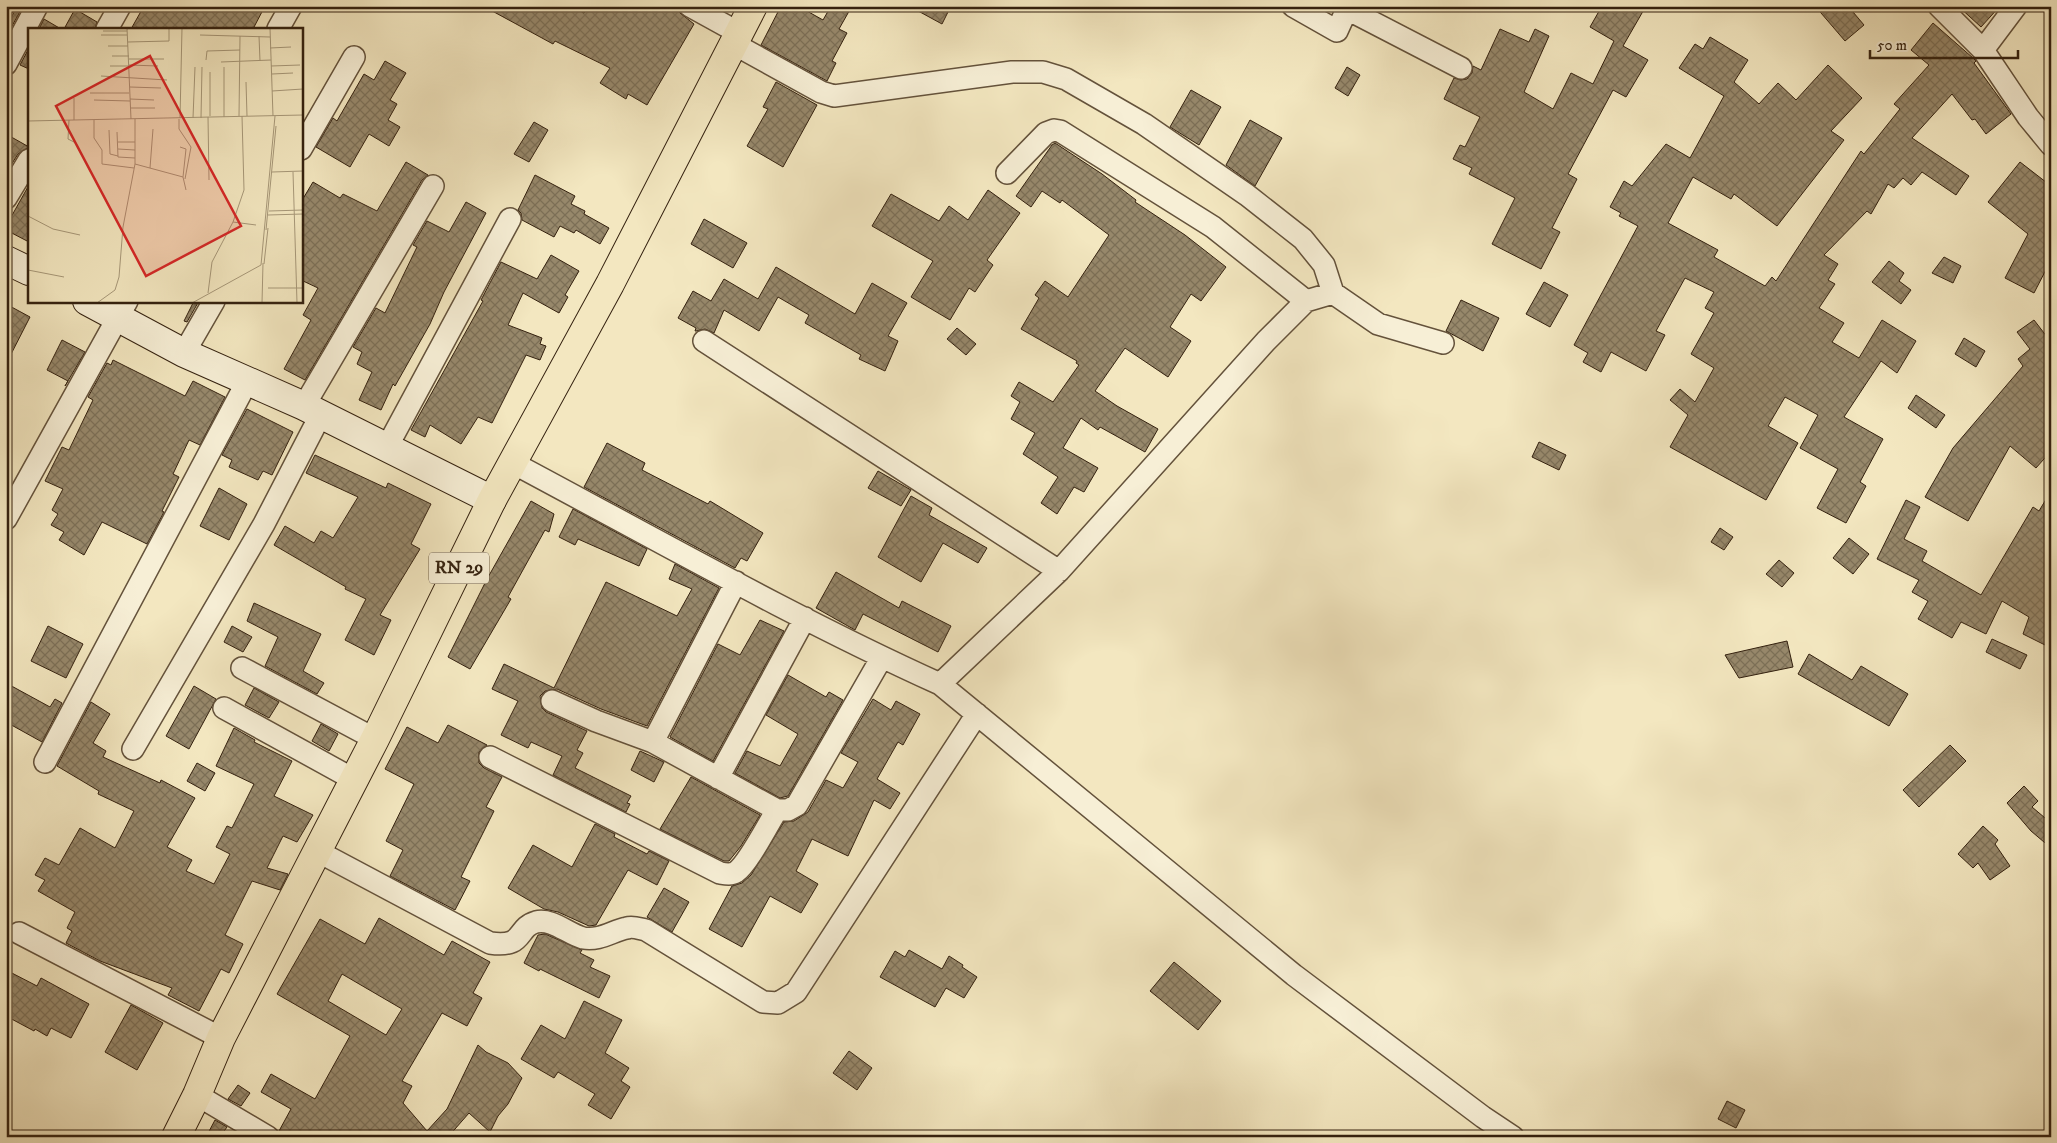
<svg xmlns="http://www.w3.org/2000/svg" width="2057" height="1143" font-family="'IM FELL DW Pica',serif">
  <style>
    .building { fill: url(#building-cross-hatch); stroke: #34210f; fill-rule: evenodd }
    .lines { fill: none; stroke-linecap: round; stroke-linejoin: round }
    .street-casing { stroke: #64523b; stroke-width: 24 }
    .secondary-casing { stroke: #34210f; stroke-width: 30 }
    .primary-casing { stroke: #34210f; stroke-width: 30 }
    .street { stroke: #f7efd6; stroke-width: 21 }
    .secondary { stroke: #f7efd6; stroke-width: 28 }
    .primary { stroke: #f3e7c0; stroke-width: 28 }
    .labels { text-anchor: middle; dominant-baseline: central; stroke-width: 4; stroke-linejoin: round; paint-order: stroke }
    .shield { fill: #f7efd6; stroke: #6e5f4b; stroke-width: 1 }
    .shield-label { font-size: 18px; font-weight: bold; fill: #34210f }
    .inset-road { fill: none; stroke: #a79879; stroke-width: 1 }
    .view { fill: #d62828; fill-opacity: 0.15; stroke: #d62828; stroke-width: 2.5 }
    .inset-edge { fill: none; stroke: #34210f; stroke-width: 2.5 }
  </style>
  <defs>
    <pattern id="building-cross-hatch" width="8" height="8" patternUnits="userSpaceOnUse" patternTransform="scale(1.25)"><rect width="8" height="8" fill="#97886b"/><path d="M0 0l8 8M0 8l8-8" fill="none" stroke="#7c6f56"/></pattern>
  </defs>
  <rect width="100%" height="100%" fill="#f3e7c0"/>
  <filter id="stains"><feTurbulence type="fractalNoise" baseFrequency=".004" numOctaves="4"/><feColorMatrix values="0 0 0 0 .2 0 0 0 0 .09 0 0 0 0 .02 0 0 0 .5 -.17"/></filter>
  <radialGradient id="worn" r=".72"><stop offset=".6" stop-color="#630" stop-opacity="0"/><stop offset="1" stop-color="#630" stop-opacity=".3"/></radialGradient>
  <!-- building -->
  <path class="building" d="M17,6H23L6,37V28Z
    M144,6H265L253,29H131Z
    M483,6H571L584,13L588,6H678L680,13L694,24L647,105L628,94L626,99L600,83L610,68L555,41L553,44Z
    M781,6H798L823,20L831,6H852L839,29L847,33L832,61L836,63L827,81L761,45Z
    M909,6H951L942,24Z
    M1602,6H1646L1623,46L1648,60L1626,97L1613,90L1568,174L1577,179L1552,228L1560,232L1541,269L1492,244L1515,198L1469,174L1472,168L1453,159L1460,145L1465,147L1480,117L1444,99L1454,78L1461,80L1467,79L1472,73L1473,66L1481,70L1500,29L1529,42L1535,29L1549,36L1524,92L1553,109L1571,73L1593,84L1614,41L1590,27Z
    M1815,6H1848L1864,25L1845,41Z
    M1958,6H2000L1981,27Z
    M75,9L97,22L95,29H64Z
    M44,19L61,29H39Z
    M1933,23L1973,58L1976,61L1974,63L2011,114L1986,134L1975,119L1972,120L1952,94L1912,138L1969,176L1956,195L1922,172L1911,185L1903,178L1894,188L1888,184L1871,214L1867,211L1824,255L1838,264L1828,280L1835,284L1819,308L1844,323L1832,342L1859,358L1882,320L1916,341L1897,373L1881,361L1844,417L1883,439L1860,482L1866,486L1846,523L1817,508L1838,469L1800,448L1818,415L1785,397L1768,426L1798,443L1766,500L1670,447L1688,415L1670,400L1680,389L1695,402L1714,368L1691,354L1714,313L1705,308L1714,292L1685,278L1656,331L1665,335L1646,371L1611,352L1601,372L1583,362L1588,353L1574,345L1638,226L1619,216L1621,213L1610,207L1624,181L1632,186L1666,144L1690,158L1724,96L1679,68L1695,44L1703,49L1710,37L1748,60L1734,82L1759,104L1778,83L1796,100L1828,65L1862,98L1831,131L1844,140L1777,226L1734,194L1731,199L1693,177L1668,223L1718,250L1714,257L1765,286L1772,277L1776,281L1861,151L1864,154L1900,109L1894,104L1929,65L1911,50Z
    M29,48V69L20,65Z
    M385,61L406,73L390,100L397,104L388,120L400,127L389,146L369,134L350,167L316,147L333,118L337,121L364,74L374,80Z
    M1347,67L1360,75L1348,96L1335,88Z
    M776,82L817,105L783,167L747,146L768,109L763,107Z
    M1191,90L1221,107L1199,145L1170,127Z
    M1250,120L1282,138L1255,186L1226,165Z
    M534,122L548,130L529,162L514,154Z
    M6,134L29,147L18,154L6,173Z
    M1055,143L1102,174L1136,200L1135,202L1185,235L1226,267L1201,301L1191,294L1170,327L1191,341L1168,377L1125,348L1095,391L1117,406L1158,429L1145,452L1100,427L1098,430L1081,418L1063,448L1098,468L1084,492L1074,487L1057,514L1041,503L1058,477L1023,454L1035,433L1011,419L1020,402L1011,396L1019,382L1053,402L1079,365L1076,363L1077,361L1021,329L1039,298L1035,295L1045,281L1068,297L1109,235L1062,200L1060,203L1042,191L1031,207L1016,196L1052,145Z
    M406,162L428,175L422,180L305,380L284,369L311,320L303,315L318,288L301,280V202L313,182L340,198L343,194L377,211Z
    M2020,162L2051,186V260L2034,293L2005,278L2028,234L1988,202Z
    M535,175L575,196L571,204L585,211L584,214L609,228L600,244L576,230L574,233L560,226L554,237L522,220L521,213L518,210Z
    M29,185V242L6,230V226Z
    M988,190L1020,213L987,260L993,265L975,292L969,288L950,320L911,297L933,261L872,226L891,194L939,221L949,206L968,220Z
    M466,202L486,213L444,292L430,324L395,386L393,384L381,410L359,400L372,372L357,364L362,352L353,347L376,308L385,313L417,247L413,245L427,221L449,232Z
    M704,219L747,243L733,268L691,244Z
    M551,255L579,271L565,295L568,297L559,313L523,293L508,325L542,338L540,344L546,346L540,360L526,355L492,423L478,417L461,444L430,425L425,437L411,430L483,301L481,300L501,262L537,279Z
    M1944,257L1961,266L1953,283L1932,273Z
    M1889,261L1904,273L1899,281L1911,290L1901,304L1872,282Z
    M776,267L855,314L872,283L907,303L888,336L898,341L885,371L859,359L861,355L805,323L809,315L778,297L759,331L724,310L714,333L705,329L696,331H695L696,328L678,318L693,291L711,301L724,279L758,299Z
    M1544,282L1568,295L1550,327L1526,314Z
    M1461,300L1499,318L1483,351L1446,331Z
    M194,301H199L187,322L184,321Z
    M6,304L30,317L6,364Z
    M2034,320L2051,342V451L2036,468L2010,446L1968,521L1925,497L1953,448L2023,366L2018,359L2030,349L2017,332Z
    M957,328L976,344L966,355L947,339Z
    M1964,338L1985,351L1976,367L1955,354Z
    M62,340L85,352L65,386L68,381L47,370Z
    M113,360L185,396L193,381L225,397L200,445L189,440L173,474L179,477L162,511L164,512L147,544L102,522L84,555L59,540L64,532L51,525L58,514L52,510L63,489L45,481L62,447L69,450L93,400L88,397L107,363L111,365Z
    M1916,395L1945,415L1936,428L1908,408Z
    M247,409L293,432L272,475L263,471L258,480L229,467L232,460L222,455Z
    M1539,442L1566,455L1559,470L1532,457Z
    M607,443L645,463L642,470L708,504L710,501L763,533L747,561L741,558L735,568L584,487Z
    M315,455L386,488L388,483L431,504L411,544L420,549L380,615L391,620L374,655L345,640L366,599L345,589L346,587L274,545L285,526L314,543L321,531L333,538L358,497L306,473Z
    M878,471L911,490L901,506L868,488Z
    M219,488L247,504L229,540L200,526Z
    M2051,491V648L2023,634L2029,617L2002,601L1986,634L1961,622L1952,638L1918,619L1928,601L1912,592L1919,580L1877,559L1906,500L1920,507L1904,539L1927,551L1922,561L1981,595L2033,507L2039,511Z
    M911,496L932,508L929,515L987,548L978,563L943,543L921,582L878,557Z
    M531,501L554,514L549,532L545,530L508,597L511,599L470,669L448,657L487,579Z
    M573,509L647,549L639,566L578,539L575,545L559,537Z
    M1720,528L1733,537L1724,550L1711,542Z
    M1849,538L1869,554L1853,574L1833,558Z
    M1779,560L1794,573L1782,587L1766,574Z
    M675,564L719,588L647,726L601,709L557,689L545,691L540,696L542,708L546,712L587,731L577,750L583,753L575,768L631,796L627,803L630,804L626,812L553,775L562,756L531,742L528,748L501,735L518,701L492,689L504,664L554,688L606,582L677,616L692,589L669,579Z
    M836,572L899,608L902,601L951,626L938,652L863,614L855,630L816,608Z
    M254,603L321,634L303,671L324,683L317,694L265,666L278,637L247,621Z
    M760,620L784,631L713,761L670,737L718,644L740,655Z
    M48,626L83,644L66,678L31,661Z
    M232,626L252,637L243,652L224,642Z
    M1992,639L2027,655L2020,669L1986,652Z
    M1787,641L1793,667L1739,678L1725,655Z
    M1809,654L1852,680L1861,666L1908,694L1889,726L1798,674Z
    M788,675L826,697L829,692L843,700L788,796L780,798L735,773L747,751L780,766L798,734L766,715Z
    M6,683L50,707L55,699L62,703L42,742L6,722Z
    M194,686L216,699L189,749L166,736Z
    M254,688L279,702L269,718L245,705Z
    M873,699L891,710L896,701L920,714L903,745L898,742L877,779L900,793L890,809L874,800L848,856L812,839L796,871L818,884L801,913L770,896L742,947L709,929L732,886L742,883L751,875L784,822L794,821L808,812L826,780L843,788L858,762L841,753Z
    M91,702L110,714L93,743L106,751L103,757L160,783L161,780L195,798L167,847L192,860L186,871L214,884L230,854L216,847L227,826L232,828L254,784L216,766L234,728L255,740L254,742L292,761L274,796L313,815L297,842L283,836L267,868L288,874L280,890L252,881L225,935L243,944L229,973L221,969L199,1011L168,995L172,988L100,961L66,943L72,931L67,928L75,912L38,891L45,880L35,875L45,858L59,865L80,828L115,848L134,811L98,794L99,791L57,766Z
    M321,724L338,734L329,751L312,741Z
    M448,725L487,745L479,752V763L484,768L502,777L486,807L494,811L461,877L470,881L455,910L390,876L403,850L386,841L414,784L385,769L407,727L438,743Z
    M1950,745L1966,761L1919,807L1903,790Z
    M640,751L664,762L654,782L631,770Z
    M197,763L215,773L205,791L187,781Z
    M691,777L760,815L741,846L729,861H724L660,829Z
    M2024,786L2038,801L2032,807L2051,823V848L2031,831L2007,803Z
    M595,824L615,834L614,837L647,854L649,851L669,861L657,885L628,870L596,925L589,926L558,912L544,909L508,888L533,845L572,867Z
    M1983,826L1998,840L1995,844L2010,866L1990,880L1978,863L1973,868L1958,854Z
    M664,888L689,902L672,932L647,917Z
    M379,918L444,955L452,941L490,962L473,993L482,998L467,1026L442,1013L402,1081L412,1086L403,1103L427,1131L447,1109L478,1045L486,1052L508,1063L522,1078L508,1104L498,1116L490,1132L469,1113L448,1137H280L279,1131L291,1109L261,1092L271,1074L315,1099L350,1036L277,994L320,919L365,944ZM342,974L402,1009L386,1035L328,1001Z
    M545,934L582,950L580,953L594,960L590,967L610,976L599,998L540,969L539,971L524,963L538,935Z
    M909,950L942,969L949,956L963,965L962,967L977,977L964,998L946,988L935,1007L880,977L895,951L905,957Z
    M1174,962L1221,1001L1198,1030L1150,991Z
    M6,970L37,986L41,978L89,1004L71,1038L51,1028L47,1036L35,1029L34,1031L6,1016Z
    M584,1001L622,1020L605,1053L629,1068L621,1081L630,1087L611,1119L588,1105L595,1094L558,1072L554,1078L521,1059L541,1025L565,1039Z
    M131,1005L163,1023L137,1070L105,1052Z
    M849,1051L872,1068L857,1090L833,1073Z
    M238,1085L250,1093L241,1106L228,1099Z
    M1727,1101L1745,1110L1736,1128L1718,1119Z
    M215,1120L227,1127L220,1137H206Z"/>
  <g class="lines">
    <defs>
      <path id="street" d="M690,6L739,33
        M1293,6L1337,31L1347,9L1461,68
        M1939,6L1983,50L2028,117L2051,145
        M107,29L120,6
        M278,29L291,6
        M734,44L821,92L834,96L1012,72H1043L1066,79L1144,124L1247,195L1303,239L1324,265L1333,293
        M1983,50L2016,6
        M6,64L37,6
        M301,149L354,57
        M1007,173L1046,133L1054,130L1060,131L1213,227L1306,301
        M6,198L29,160
        M704,341L1059,571
        M184,353L214,301
        M304,406L433,186
        M387,447L510,219
        M513,463C654,538 794,618 940,684L1294,975L1483,1117L1513,1137
        M6,519L127,301
        M242,668L375,739
        M940,684L1059,571L1266,341L1306,301L1333,293L1378,324L1443,343
        M552,701L596,721L653,742L777,810H788L797,805L882,657
        M224,708L353,779
        M653,742L736,582
        M133,749L264,524L321,414
        M490,757L720,873C726,874 731,875 736,872C748,864 768,824 777,810
        M45,762L248,380
        M718,778L805,618
        M317,851L490,943C526,948 515,928 536,922C552,918 568,934 583,938C600,941 612,931 627,928C633,926 640,929 646,930L763,1002L778,1003L796,992L977,714
        M19,933L221,1038
        M197,1095L268,1137"/>
      <path id="secondary" d="M6,260L29,271
        M87,301L184,353L304,406L492,500"/>
      <path id="primary" d="M176,1137L197,1095L221,1038L375,739L492,500L610,284L753,6"/>
    </defs>
    <!-- street casing -->
    <use href="#street" class="street-casing"/>
    <!-- secondary casing -->
    <use href="#secondary" class="secondary-casing"/>
    <!-- primary casing -->
    <use href="#primary" class="primary-casing"/>
    <!-- street -->
    <use href="#street" class="street"/>
    <!-- secondary -->
    <use href="#secondary" class="secondary"/>
    <!-- primary -->
    <use href="#primary" class="primary"/>
  </g>
  <g class="labels">
    <!-- shield labels -->
    <rect class="shield" x="429" y="552.5" width="60" height="31" rx="4"/>
    <g class="shield-label">
      <text x="459" y="568">RN 29</text>
    </g>
  </g>
  <!-- overview -->
  <g transform="translate(28 28)">
    <rect width="275" height="275" fill="#f3e7c0"/>
    <path class="inset-road" d="M99,0L103,91M242,0L245,88M75,3H99M73,7H99M172,7L242,9M231,8L232,33M100,14L141,13V0M80,18H100M242,20L263,19M84,28H101M101,31H136M178,32L179,23L212,22M193,34L243,32M101,37L130,38M82,38H101M243,38L272,37M196,39V89M182,44V88M244,46L265,45M73,48L139,52M218,54L219,88M102,59L133,60M244,63L275,61M62,65H101M46,70V92M102,71L126,72M66,72L102,73M103,80H127M211,88L212,8M180,89L181,152M152,90L154,0M165,90L167,39M173,90L174,39M151,91V101L163,119L157,151M41,92L40,111L46,114M66,92V110L74,122V136L106,140M0,93L275,87M81,102L82,126L90,128M89,104L90,129L107,130M90,114H107M152,119L158,121L155,149M90,121L107,122M107,136L155,149L158,162M122,140L125,101M244,144L275,143M265,144L269,275M241,183L275,182M240,187L275,186M0,188L25,201L52,207M205,194L228,197M238,202L248,98M236,236L240,200M0,242L36,249M240,260H275M180,265L184,234L205,194L216,162L214,88M69,275L87,262L91,249L95,199L107,136V91M164,275L233,237L247,88M234,275L235,235"/>
    <path class="view" d="M122,28L213,198L118,248L28,78Z"/>
    <rect width="275" height="275" class="inset-edge"/>
  </g>
  <!-- margin -->
  <rect width="2057" height="1143" fill="none" stroke="#f3e7c0" stroke-width="25"/>
  <rect x="8" y="8" width="2042" height="1128" fill="none" stroke="#34210f" stroke-width="2.5"/>
  <rect x="12" y="12" width="2032" height="1118" fill="none" stroke="#34210f"/>
  <!-- scale -->
  <path d="M1870 50v8h148v-8" fill="none" stroke="#34210f" stroke-width="2.5"/>
  <text x="1877" y="50" font-size="15" fill="#34210f" stroke="#f7efd6" stroke-width="4" paint-order="stroke">50 m</text>
  <rect width="100%" height="100%" filter="url(#stains)"/>
  <rect width="100%" height="100%" fill="url(#worn)"/>
</svg>
